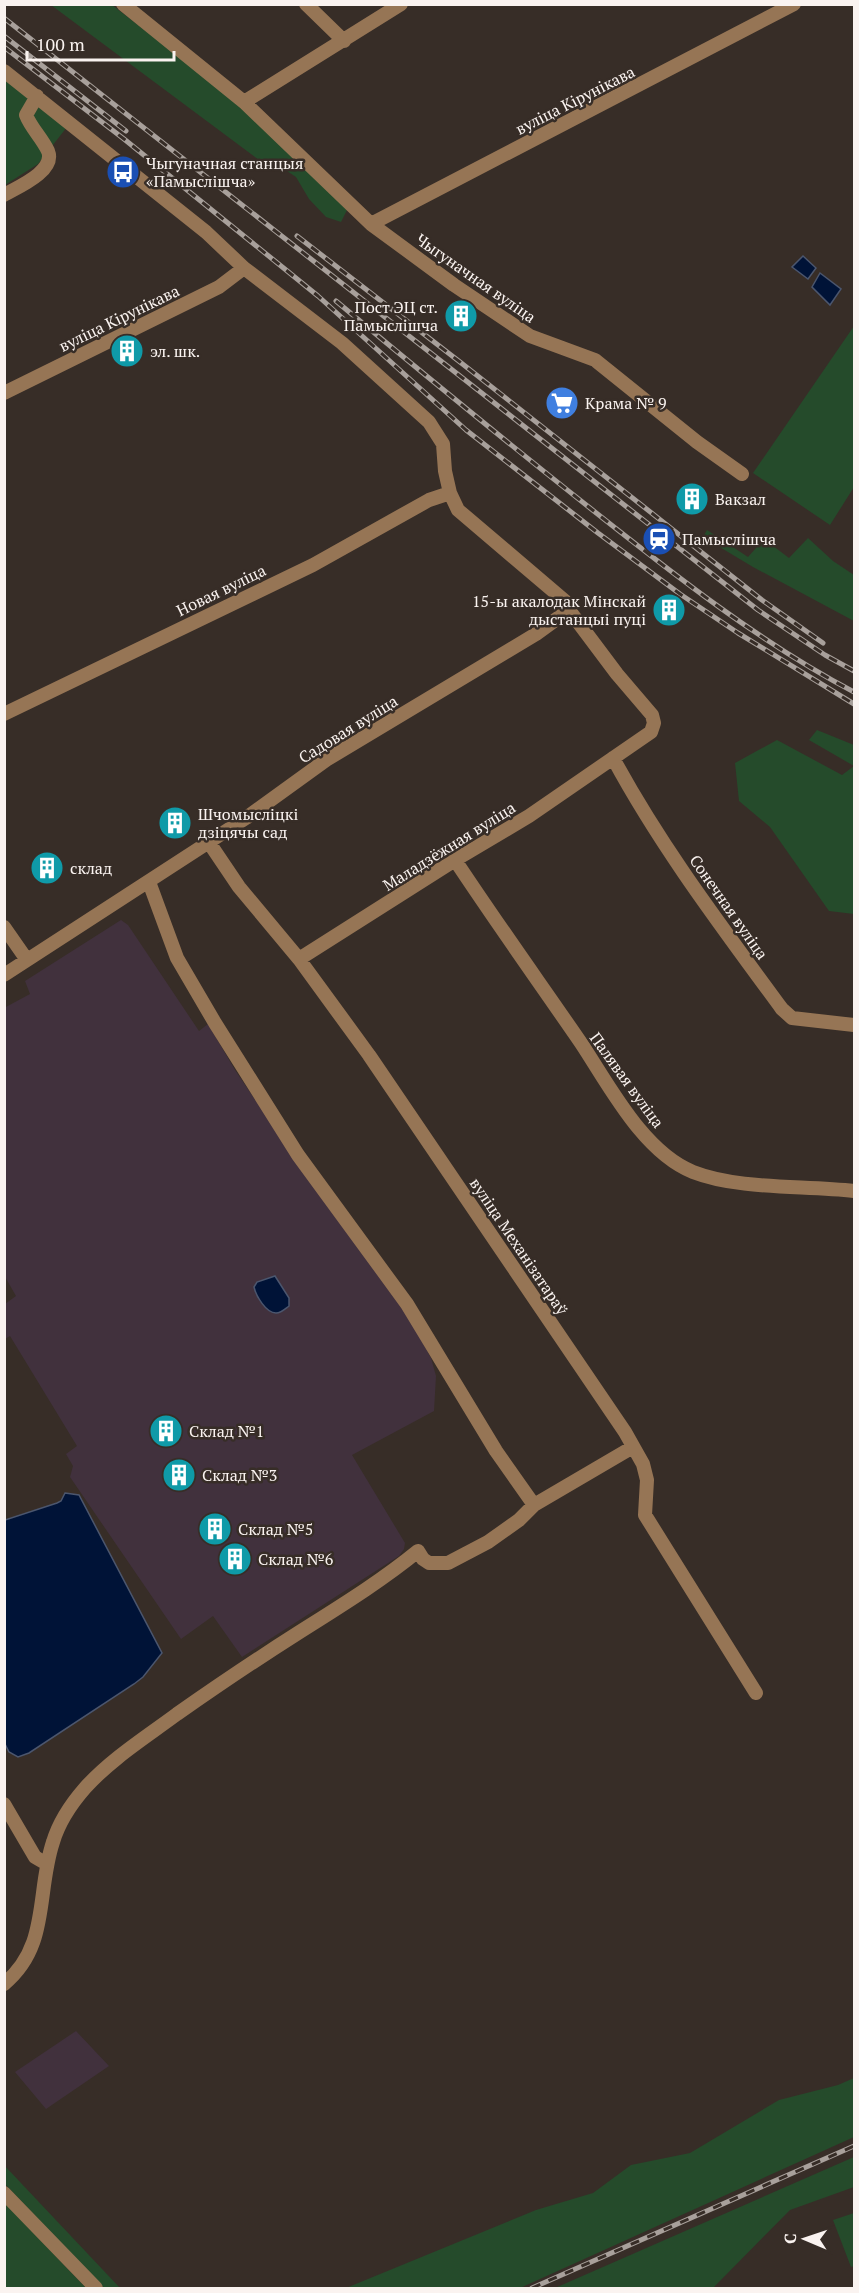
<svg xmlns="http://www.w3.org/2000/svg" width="859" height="2293" font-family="'PT Serif',serif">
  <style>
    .industrial { fill: #41313d }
    .green { fill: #254b2b }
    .water { fill: #001337; stroke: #4b566e; stroke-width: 1.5 }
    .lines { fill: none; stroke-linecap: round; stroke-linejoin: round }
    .minor { stroke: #967555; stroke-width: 14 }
    .rail-casing { stroke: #a8a09b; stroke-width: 5 }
    .rail { stroke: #372d27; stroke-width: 3; stroke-dasharray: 9; stroke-linecap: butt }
    .labels { text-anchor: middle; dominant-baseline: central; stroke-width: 5; stroke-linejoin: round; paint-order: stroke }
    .street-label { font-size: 16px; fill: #faf3f0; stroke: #372d27 }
    .poi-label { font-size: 16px; fill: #faf3f0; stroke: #372d27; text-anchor: start }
  </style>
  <rect width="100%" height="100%" fill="#372d27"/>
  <!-- industrial -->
  <path class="industrial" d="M121,920L128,925L199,1031L208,1024L235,1070L325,1203L405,1309L431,1358L436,1376L434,1411L352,1455L405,1543L404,1549L399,1556L242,1657L213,1616L181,1639L70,1477L73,1466L66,1454L77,1446L10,1336L5,1339L6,1311L5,1304L16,1296L4,1275V1008L30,994L25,981Z
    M76,2031L109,2066L46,2109L15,2072Z"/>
  <!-- green -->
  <path class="green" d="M51,5H112L202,74L272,133L347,210L341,222L326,217L309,199L296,177L287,171L271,169Z
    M4,79L67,127L38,164L5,185Z
    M854,326V487L830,525L753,473Z
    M707,530L748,557L764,539L789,558L808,538L833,561L854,575V621L753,567L703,537Z
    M817,730L854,745V914L829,911L770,827L739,801L735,763L777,740L842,775L854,766L809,740Z
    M854,2078V2137L520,2288H346L536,2210L593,2193L631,2165L690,2153L779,2100L838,2085Z
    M854,2157V2187L790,2210L713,2288H555Z
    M4,2165L120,2288H104L5,2184Z
    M5,2203L86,2288H5Z
    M854,2213V2266L851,2267L833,2220Z"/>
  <!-- water -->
  <path class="water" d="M803,256L816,268L808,279L792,267Z
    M820,273L841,289L830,305L812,287Z
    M275,1276L289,1298V1306C285,1309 281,1313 276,1313C266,1313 256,1296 254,1287L257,1282Z
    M65,1493L79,1495L162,1653L143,1677L134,1684L29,1753L18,1757L9,1752L5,1744V1520L57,1503L61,1501Z"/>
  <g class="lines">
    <!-- minor -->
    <path class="minor" d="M123,4L244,102L371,224L454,285L530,336L595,360L697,442L742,474
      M306,4L344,41
      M4,71L206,232L244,268L342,343L429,422L443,444L445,471L450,493L458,510L565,601L569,610L617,674L652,715L654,723L651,732L529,816L455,860L299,959
      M244,102L401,4
      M4,195C18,187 56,171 48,151C42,138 31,128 26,115L37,96
      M371,224L794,4
      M4,393L219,287L244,268
      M4,714L313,565L429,500L450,493
      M613,758C661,847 722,927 782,1009L792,1018L854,1025
      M208,841L239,887L299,959L369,1055L625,1432L643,1464L647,1480L645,1515L756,1693
      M455,860C496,922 539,982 581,1043C609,1085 643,1152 693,1172C739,1190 804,1185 854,1191
      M149,882L177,958L215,1023L298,1155L407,1304L496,1451L534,1505
      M4,927L27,960
      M4,975L246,818L326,760L536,634L569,610
      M4,1804L35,1857L47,1864
      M4,1984C50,1946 36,1893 53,1842C59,1822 71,1804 85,1788C111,1759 146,1737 177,1714C217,1686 257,1659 298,1633C339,1607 380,1582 418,1551L423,1559L429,1563H448L488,1542L519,1520L534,1505L633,1447
      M4,2193L96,2288"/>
    <defs>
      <path id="rail" d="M4,18L758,610L825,655L854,671
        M4,36L126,131
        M4,47L124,139L286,270L318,296L466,430L598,533L680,594L738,633L854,704
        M297,236L460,362L762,600L823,643
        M336,301C420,371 504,440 590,508C672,573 762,644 854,692
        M532,2288L854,2146"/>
    </defs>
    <!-- rail casing -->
    <use href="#rail" class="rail-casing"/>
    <!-- rail -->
    <use href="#rail" class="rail"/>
  </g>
  <!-- icons -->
  <defs>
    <symbol id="bus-disc" viewBox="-11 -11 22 22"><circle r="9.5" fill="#1a4fb4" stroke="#372d27"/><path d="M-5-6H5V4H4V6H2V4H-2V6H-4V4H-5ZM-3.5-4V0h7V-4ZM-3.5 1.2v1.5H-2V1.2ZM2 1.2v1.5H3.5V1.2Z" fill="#fff"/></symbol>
    <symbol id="building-disc" viewBox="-11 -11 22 22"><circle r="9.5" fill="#0f9aa8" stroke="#372d27"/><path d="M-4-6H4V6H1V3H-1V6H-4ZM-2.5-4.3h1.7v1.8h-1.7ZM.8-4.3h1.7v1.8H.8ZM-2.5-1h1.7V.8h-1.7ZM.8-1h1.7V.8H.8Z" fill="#fff"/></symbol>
    <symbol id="supermarket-disc" viewBox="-11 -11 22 22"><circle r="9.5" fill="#3f7fe0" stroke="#372d27"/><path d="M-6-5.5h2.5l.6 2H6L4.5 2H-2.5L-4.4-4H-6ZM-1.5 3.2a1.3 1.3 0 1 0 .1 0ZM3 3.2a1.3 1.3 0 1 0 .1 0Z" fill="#fff"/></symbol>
    <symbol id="station-disc" viewBox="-11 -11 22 22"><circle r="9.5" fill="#1a4fb4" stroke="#372d27"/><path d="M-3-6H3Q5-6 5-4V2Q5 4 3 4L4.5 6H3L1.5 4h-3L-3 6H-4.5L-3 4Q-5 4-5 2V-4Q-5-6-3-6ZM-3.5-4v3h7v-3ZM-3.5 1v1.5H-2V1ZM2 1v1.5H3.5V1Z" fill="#fff"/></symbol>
  </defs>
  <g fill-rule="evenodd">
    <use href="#bus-disc" x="104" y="153" width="38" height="38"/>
    <use href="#building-disc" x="442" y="297" width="38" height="38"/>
    <use href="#building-disc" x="108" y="332" width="38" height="38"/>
    <use href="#supermarket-disc" x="543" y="384" width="38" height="38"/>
    <use href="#building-disc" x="673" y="480" width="38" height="38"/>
    <use href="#station-disc" x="640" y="520" width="38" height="38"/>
    <use href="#building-disc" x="650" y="591" width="38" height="38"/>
    <use href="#building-disc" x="156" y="804" width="38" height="38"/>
    <use href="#building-disc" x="28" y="849" width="38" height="38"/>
    <use href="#building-disc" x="147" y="1412" width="38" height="38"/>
    <use href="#building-disc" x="160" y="1456" width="38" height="38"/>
    <use href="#building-disc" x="196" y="1510" width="38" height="38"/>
    <use href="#building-disc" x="216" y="1540" width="38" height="38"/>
  </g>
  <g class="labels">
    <!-- street labels -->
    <g class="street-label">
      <text transform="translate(575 100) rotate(-27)">вуліца Кірунікава</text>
      <text transform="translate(476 278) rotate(35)">Чыгуначная вуліца</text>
      <text transform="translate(119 318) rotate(-26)">вуліца Кірунікава</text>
      <text transform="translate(221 590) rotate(-26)">Новая вуліца</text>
      <text transform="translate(348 729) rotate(-32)">Садовая вуліца</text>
      <text transform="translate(449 846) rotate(-32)">Маладзёжная вуліца</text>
      <text transform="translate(729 907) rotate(55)">Сонечная вуліца</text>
      <text transform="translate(627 1080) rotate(54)">Палявая вуліца</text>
      <text transform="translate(519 1246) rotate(56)">вуліца Механізатараў</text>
    </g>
    <!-- poi labels -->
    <g class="poi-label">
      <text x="146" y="163">Чыгуначная станцыя<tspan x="146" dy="18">«Памыслішча»</tspan></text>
      <text x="438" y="307" text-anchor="end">Пост ЭЦ ст.<tspan x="438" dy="18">Памыслішча</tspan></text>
      <text x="150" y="351">эл. шк.</text>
      <text x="585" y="403">Крама № 9</text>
      <text x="715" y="499">Вакзал</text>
      <text x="682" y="539">Памыслішча</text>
      <text x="646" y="601" text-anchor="end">15-ы акалодак Мінскай<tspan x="646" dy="18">дыстанцыі пуці</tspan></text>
      <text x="198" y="814">Шчомысліцкі<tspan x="198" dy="18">дзіцячы сад</tspan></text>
      <text x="70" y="868">склад</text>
      <text x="189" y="1431">Склад №1</text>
      <text x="202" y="1475">Склад №3</text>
      <text x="238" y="1529">Склад №5</text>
      <text x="258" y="1559">Склад №6</text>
    </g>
  </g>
  <!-- border -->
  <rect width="859" height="2293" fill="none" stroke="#faf3f0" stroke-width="12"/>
  <!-- north arrow -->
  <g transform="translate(805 2239) rotate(272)" stroke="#372d27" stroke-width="4.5" paint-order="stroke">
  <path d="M0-4.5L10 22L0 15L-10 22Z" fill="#faf3f0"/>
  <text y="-9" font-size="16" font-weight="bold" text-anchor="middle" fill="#faf3f0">С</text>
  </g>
  <!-- scale -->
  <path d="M27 51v9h147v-9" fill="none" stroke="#faf3f0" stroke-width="3"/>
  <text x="36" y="51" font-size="18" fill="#faf3f0" stroke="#372d27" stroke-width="4.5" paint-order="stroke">100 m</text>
</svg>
